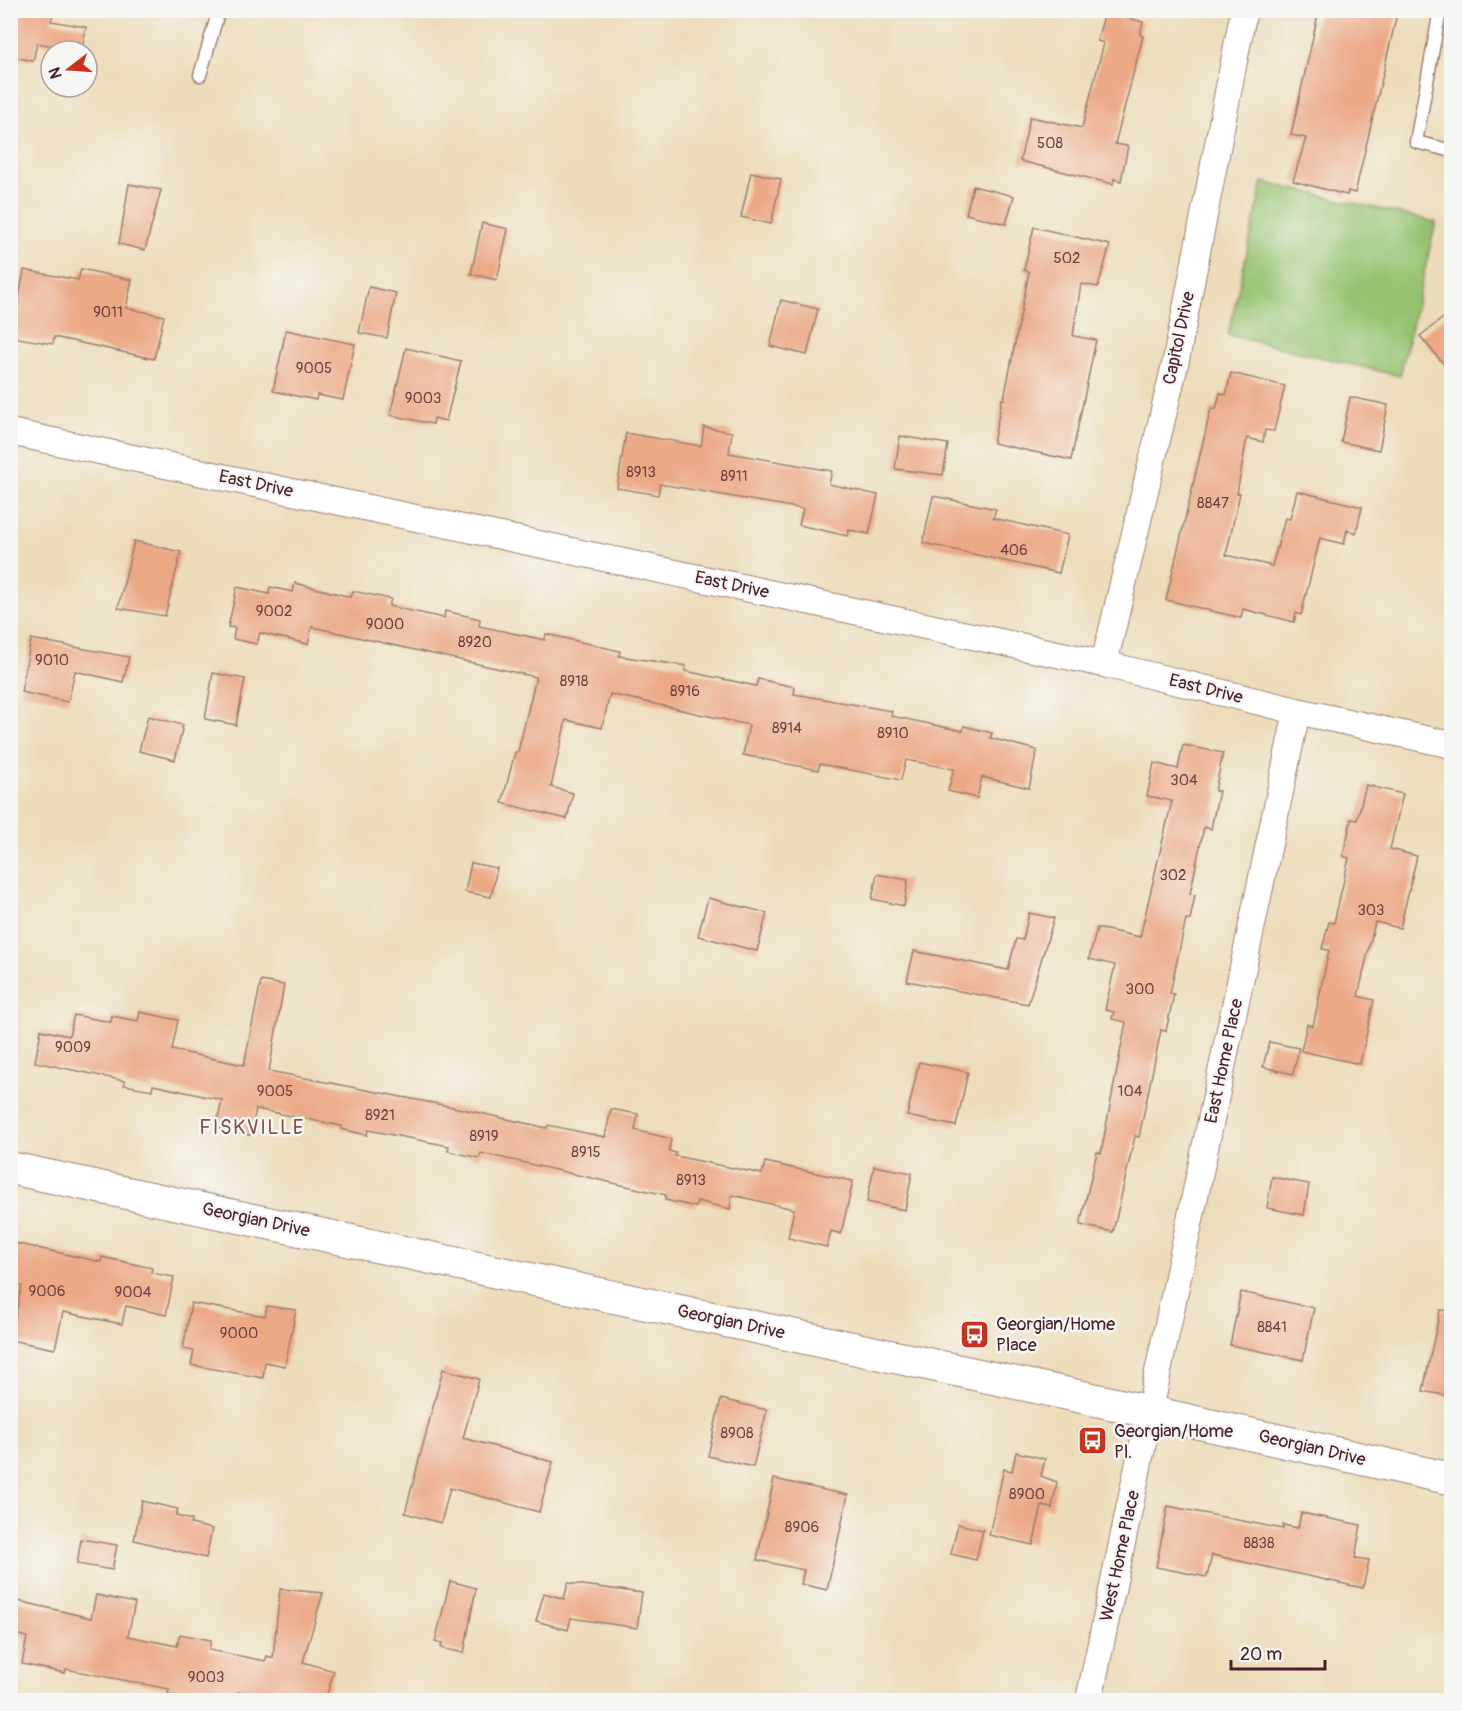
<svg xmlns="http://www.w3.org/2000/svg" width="1462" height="1711" font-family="Pangolin,sans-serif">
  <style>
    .green { fill: #96c26f; stroke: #70704d; stroke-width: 1.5 }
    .building { fill: #eba986 }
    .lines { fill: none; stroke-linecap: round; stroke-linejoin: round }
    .service-casing { stroke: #9c7e72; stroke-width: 15 }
    .minor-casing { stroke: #9c7e72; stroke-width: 28 }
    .tertiary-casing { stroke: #9c7e72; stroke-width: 34 }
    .service { stroke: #fff; stroke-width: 12 }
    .minor { stroke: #fff; stroke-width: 26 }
    .tertiary { stroke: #fff; stroke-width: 32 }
    .labels { text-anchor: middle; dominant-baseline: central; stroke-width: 5; stroke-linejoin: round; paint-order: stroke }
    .number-label { font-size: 15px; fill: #724242 }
    .street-label { font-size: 18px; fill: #4a1f2b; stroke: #f6f6f2 }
    .poi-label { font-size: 18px; fill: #4a1f2b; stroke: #f6f6f2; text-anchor: start }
    .neighbourhood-label { font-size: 20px; letter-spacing: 1.5px; fill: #824f4b; stroke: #f6f6f2 }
  </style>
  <rect width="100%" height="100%" fill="#f6f6f2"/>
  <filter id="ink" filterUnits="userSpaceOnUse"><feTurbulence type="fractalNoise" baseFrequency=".0167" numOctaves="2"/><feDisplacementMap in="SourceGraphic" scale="12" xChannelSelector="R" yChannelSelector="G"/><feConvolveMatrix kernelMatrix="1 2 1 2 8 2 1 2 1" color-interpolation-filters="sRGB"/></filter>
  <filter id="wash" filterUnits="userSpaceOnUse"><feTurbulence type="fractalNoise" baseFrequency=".008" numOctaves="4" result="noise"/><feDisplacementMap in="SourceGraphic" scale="24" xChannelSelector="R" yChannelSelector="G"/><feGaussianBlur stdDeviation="1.35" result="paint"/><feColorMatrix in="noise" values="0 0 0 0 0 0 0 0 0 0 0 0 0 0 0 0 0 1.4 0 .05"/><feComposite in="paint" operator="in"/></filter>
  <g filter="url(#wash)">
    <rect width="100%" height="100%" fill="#eddcb9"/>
    <!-- green -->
    <path class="green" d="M1263,182L1436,222L1400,376L1228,335Z"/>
    <g id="blocks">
      <!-- building -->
      <path class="building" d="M10,10H54L51,21L86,27L82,51L37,43L33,61L10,56Z
        M1319,10H1398L1355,193L1348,191L1347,195L1293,181L1306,138L1291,135Z
        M1105,12L1143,22L1140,35L1143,36L1115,144L1128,146L1121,181L1114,179L1113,184L1020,161L1030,117L1082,128L1104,43L1097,41Z
        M751,172L781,179L771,224L741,217Z
        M129,184L161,190L145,250L119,244Z
        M973,186L1014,196L1006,224L966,214Z
        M482,223L508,229L497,280L471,274Z
        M1034,227L1110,245L1098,287L1081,284L1073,336L1096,340L1071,460L993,443L1002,399H1004L1029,272L1024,270Z
        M81,269L132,280L126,308L164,316L154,359L54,337L53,344L12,337L24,270L78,280Z
        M369,287L396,293L387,338L359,333Z
        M781,300L818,309L807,355L770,346Z
        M1452,311V374L1420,336Z
        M286,330L355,344L343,400L317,395L316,400L273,391Z
        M406,348L461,361L446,421L434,418L433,424L390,415Z
        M1231,373L1285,386L1274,431L1265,430L1263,442L1247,438L1237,493H1240L1226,555L1272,566L1285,518L1290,519L1297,491L1362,507L1356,533L1347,530L1344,544L1320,538L1301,615L1296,613L1294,622L1243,609L1241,618L1166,600L1211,408L1216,409L1220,393L1226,395Z
        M1350,397L1388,405L1379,450L1341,442Z
        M704,427L732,432L729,453L832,471L829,484L878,495L869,534L849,530L848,536L799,525L803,509L660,484L658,495L617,488L626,433L701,446Z
        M900,436L948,444L943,475L895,469Z
        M933,496L996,509L993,518L1068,535L1059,573L923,543Z
        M134,541L181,552L165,616L118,608Z
        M295,583L351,597L353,591L391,599L389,606L444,618L445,611L480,619L479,626L545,640L546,634L620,651L619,656L686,666L685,671L756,686L758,679L795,687L794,694L892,711L891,716L963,731L964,726L992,733L990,738L1037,750L1029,788L982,777L977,798L948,791L954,769L906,760L901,780L820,764L818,770L743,755L749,725L610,694L602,728L566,720L551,787L573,793L567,819L502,803L515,752H518L536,677L312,627L308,644L260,633L257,644L233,639L235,628L228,627L237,587L269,594L270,587L293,592Z
        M31,639L129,657L123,682L75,671L68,702L21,692Z
        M213,673L245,679L236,725L205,719Z
        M148,716L183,725L175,760L139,751Z
        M1183,745L1223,753L1215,791H1219L1211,829L1204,827L1190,894L1195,895L1190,920L1186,919L1170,993L1174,994L1166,1031L1161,1030L1139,1137L1135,1136L1113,1232L1080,1225L1097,1152L1101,1153L1126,1022L1112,1019L1114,1012L1105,1010L1115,965L1089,959L1097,928L1140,937L1172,801L1147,796L1154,763L1178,769Z
        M1366,785L1403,794L1390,849L1417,856L1400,928L1375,922L1358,996L1374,1000L1360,1064L1301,1051L1307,1024L1313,1026L1329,950L1322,949L1329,922L1334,923L1349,858L1343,856L1348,834L1351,819L1357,820Z
        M471,863L497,868L491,897L465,892Z
        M877,874L908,880L904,906L872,899Z
        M708,898L767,913L757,951L698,936Z
        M1029,913L1054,918L1028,1004L907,981L914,951L1008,970L1016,939L1023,940Z
        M261,981L284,985L269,1071L458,1108L547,1128L548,1125L605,1137L611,1109L638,1114L635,1130L671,1139L669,1151L676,1153L675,1156L762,1174L765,1162L853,1181L841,1234L831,1231L827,1247L788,1238L794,1209L732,1195L730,1209L697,1201L696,1207L665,1200L666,1195L481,1153L479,1158L448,1151L449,1146L368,1130L367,1135L341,1129L342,1126L256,1109L250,1135L216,1128L222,1100L153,1085L152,1090L124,1085L125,1081L35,1062L41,1030L69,1036L74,1015L111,1022L112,1016L138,1021L140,1012L178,1020L172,1050L244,1065Z
        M1269,1042L1299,1048L1293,1074L1263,1067Z
        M919,1062L968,1072L956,1126L907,1116Z
        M874,1166L912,1173L905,1210L867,1202Z
        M1272,1177L1309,1184L1304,1215L1267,1208Z
        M10,1242L101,1262L102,1257L152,1268L151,1273L174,1277L166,1315L126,1306L122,1324L63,1312L55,1349L10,1340L22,1286L10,1283Z
        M1241,1292L1314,1308L1303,1360L1230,1345Z
        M191,1303L265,1316L267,1306L296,1310L285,1366L265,1362L263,1378L191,1365L194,1351L183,1349Z
        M1440,1310L1452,1311V1397L1423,1391Z
        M443,1369L479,1379L463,1438L553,1462L539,1512L450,1488L441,1523L405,1513Z
        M721,1399L767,1410L753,1467L708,1456Z
        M1016,1452L1045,1459L1041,1476L1057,1482L1052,1508L1042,1506L1033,1545L989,1535L1004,1469L1012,1471Z
        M774,1479L848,1495L827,1590L801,1584L804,1570L757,1560Z
        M142,1501L178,1509L176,1516L192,1520L191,1524L212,1529L206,1558L134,1540Z
        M1168,1506L1283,1529V1525L1298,1528L1301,1513L1361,1525L1355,1558L1369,1560L1363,1588L1212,1555L1207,1577L1156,1567Z
        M958,1524L983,1530L976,1560L951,1554Z
        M81,1539L117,1545L112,1570L77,1564Z
        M450,1581L476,1588L464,1653L441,1648L442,1643L435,1642Z
        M568,1583L642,1593L637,1628L571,1618L568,1630L536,1621L544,1593L564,1599Z
        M280,1589L323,1593L303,1662L334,1671L325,1701H267L238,1692L236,1701H197L168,1695L169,1689L66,1669L65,1673L22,1664L27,1637L10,1633V1599L91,1618L96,1595L135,1603L128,1636L177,1646L180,1634L211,1640L209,1650L265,1661L267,1656L273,1658Z"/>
    </g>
  </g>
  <g filter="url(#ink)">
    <use href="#blocks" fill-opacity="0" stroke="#9c7e72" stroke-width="1.5"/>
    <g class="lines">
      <defs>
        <path id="service" d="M1440,10L1416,142L1452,151
          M200,75L219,10"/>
        <path id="minor" d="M10,432L1104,664L1297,711L1452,745
          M1104,664L1176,360L1244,10
          M1089,1700L1297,711"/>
        <path id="tertiary" d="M10,1168L1101,1401L1452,1479"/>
      </defs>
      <!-- service casing -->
      <use href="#service" class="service-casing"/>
      <!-- minor casing -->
      <use href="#minor" class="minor-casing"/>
      <!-- tertiary casing -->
      <use href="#tertiary" class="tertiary-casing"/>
      <!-- service -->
      <use href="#service" class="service"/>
      <!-- minor -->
      <use href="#minor" class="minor"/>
      <!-- tertiary -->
      <use href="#tertiary" class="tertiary"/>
    </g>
  </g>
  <!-- icons -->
  <defs>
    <symbol id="bus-square" viewBox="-11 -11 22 22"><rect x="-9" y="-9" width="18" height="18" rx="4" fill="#c8321e" stroke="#f6f6f2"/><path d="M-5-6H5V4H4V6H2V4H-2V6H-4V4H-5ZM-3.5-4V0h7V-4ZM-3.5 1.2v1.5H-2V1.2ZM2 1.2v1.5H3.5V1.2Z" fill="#fff"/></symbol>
  </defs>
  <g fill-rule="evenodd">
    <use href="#bus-square" x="958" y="1318" width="33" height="33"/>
    <use href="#bus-square" x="1076" y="1424" width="33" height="33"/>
  </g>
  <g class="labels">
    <!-- number labels -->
    <g class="number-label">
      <text x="1050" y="143">508</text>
      <text x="1067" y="258">502</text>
      <text x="108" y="312">9011</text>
      <text x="314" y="368">9005</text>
      <text x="423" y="398">9003</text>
      <text x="641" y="472">8913</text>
      <text x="734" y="476">8911</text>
      <text x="1213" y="503">8847</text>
      <text x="1014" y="550">406</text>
      <text x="274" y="611">9002</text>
      <text x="385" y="624">9000</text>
      <text x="475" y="642">8920</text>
      <text x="52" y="660">9010</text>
      <text x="574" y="681">8918</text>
      <text x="685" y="691">8916</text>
      <text x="787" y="728">8914</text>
      <text x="893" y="733">8910</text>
      <text x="1184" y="780">304</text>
      <text x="1173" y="875">302</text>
      <text x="1371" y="910">303</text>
      <text x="1140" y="989">300</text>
      <text x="73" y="1047">9009</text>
      <text x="275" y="1091">9005</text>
      <text x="1130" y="1091">104</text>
      <text x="380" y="1115">8921</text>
      <text x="484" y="1136">8919</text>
      <text x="586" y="1152">8915</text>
      <text x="691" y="1180">8913</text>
      <text x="47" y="1291">9006</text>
      <text x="133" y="1292">9004</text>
      <text x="1272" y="1327">8841</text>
      <text x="239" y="1333">9000</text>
      <text x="737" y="1433">8908</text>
      <text x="1027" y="1494">8900</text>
      <text x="802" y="1527">8906</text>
      <text x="1259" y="1543">8838</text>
      <text x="206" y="1677">9003</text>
    </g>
    <!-- street labels -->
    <g class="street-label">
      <text transform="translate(1179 338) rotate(-78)">Capitol Drive</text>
      <text transform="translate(256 484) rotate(12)">East Drive</text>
      <text transform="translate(732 585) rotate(12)">East Drive</text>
      <text transform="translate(1206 689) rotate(14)">East Drive</text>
      <text transform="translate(1224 1061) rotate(-78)">East Home Place</text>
      <text transform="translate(256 1220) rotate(12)">Georgian Drive</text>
      <text transform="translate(731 1322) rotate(12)">Georgian Drive</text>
      <text transform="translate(1312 1448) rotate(13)">Georgian Drive</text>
      <text transform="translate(1120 1556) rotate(-78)">West Home Place</text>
    </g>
    <!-- poi labels -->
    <g class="poi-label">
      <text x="996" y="1324">Georgian/Home<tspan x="996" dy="21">Place</tspan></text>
      <text x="1114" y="1431">Georgian/Home<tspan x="1114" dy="21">Pl.</tspan></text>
    </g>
    <!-- neighbourhood labels -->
    <g class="neighbourhood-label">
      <text x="252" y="1127">FISKVILLE</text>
    </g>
  </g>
  <!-- margin -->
  <rect width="1462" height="1711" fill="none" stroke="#f6f6f2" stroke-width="36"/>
  <!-- north arrow -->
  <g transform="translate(69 69) rotate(253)"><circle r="28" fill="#f6f6f2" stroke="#b1a0a2" stroke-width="1.5"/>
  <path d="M0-4.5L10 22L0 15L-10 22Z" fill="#c8321e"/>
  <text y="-9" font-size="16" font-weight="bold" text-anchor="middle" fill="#4a1f2b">N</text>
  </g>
  <!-- scale -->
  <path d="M1231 1660v9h94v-9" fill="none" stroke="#4a1f2b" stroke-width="3"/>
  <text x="1240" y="1660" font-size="18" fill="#4a1f2b" stroke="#f6f6f2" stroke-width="4.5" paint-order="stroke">20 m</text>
</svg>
